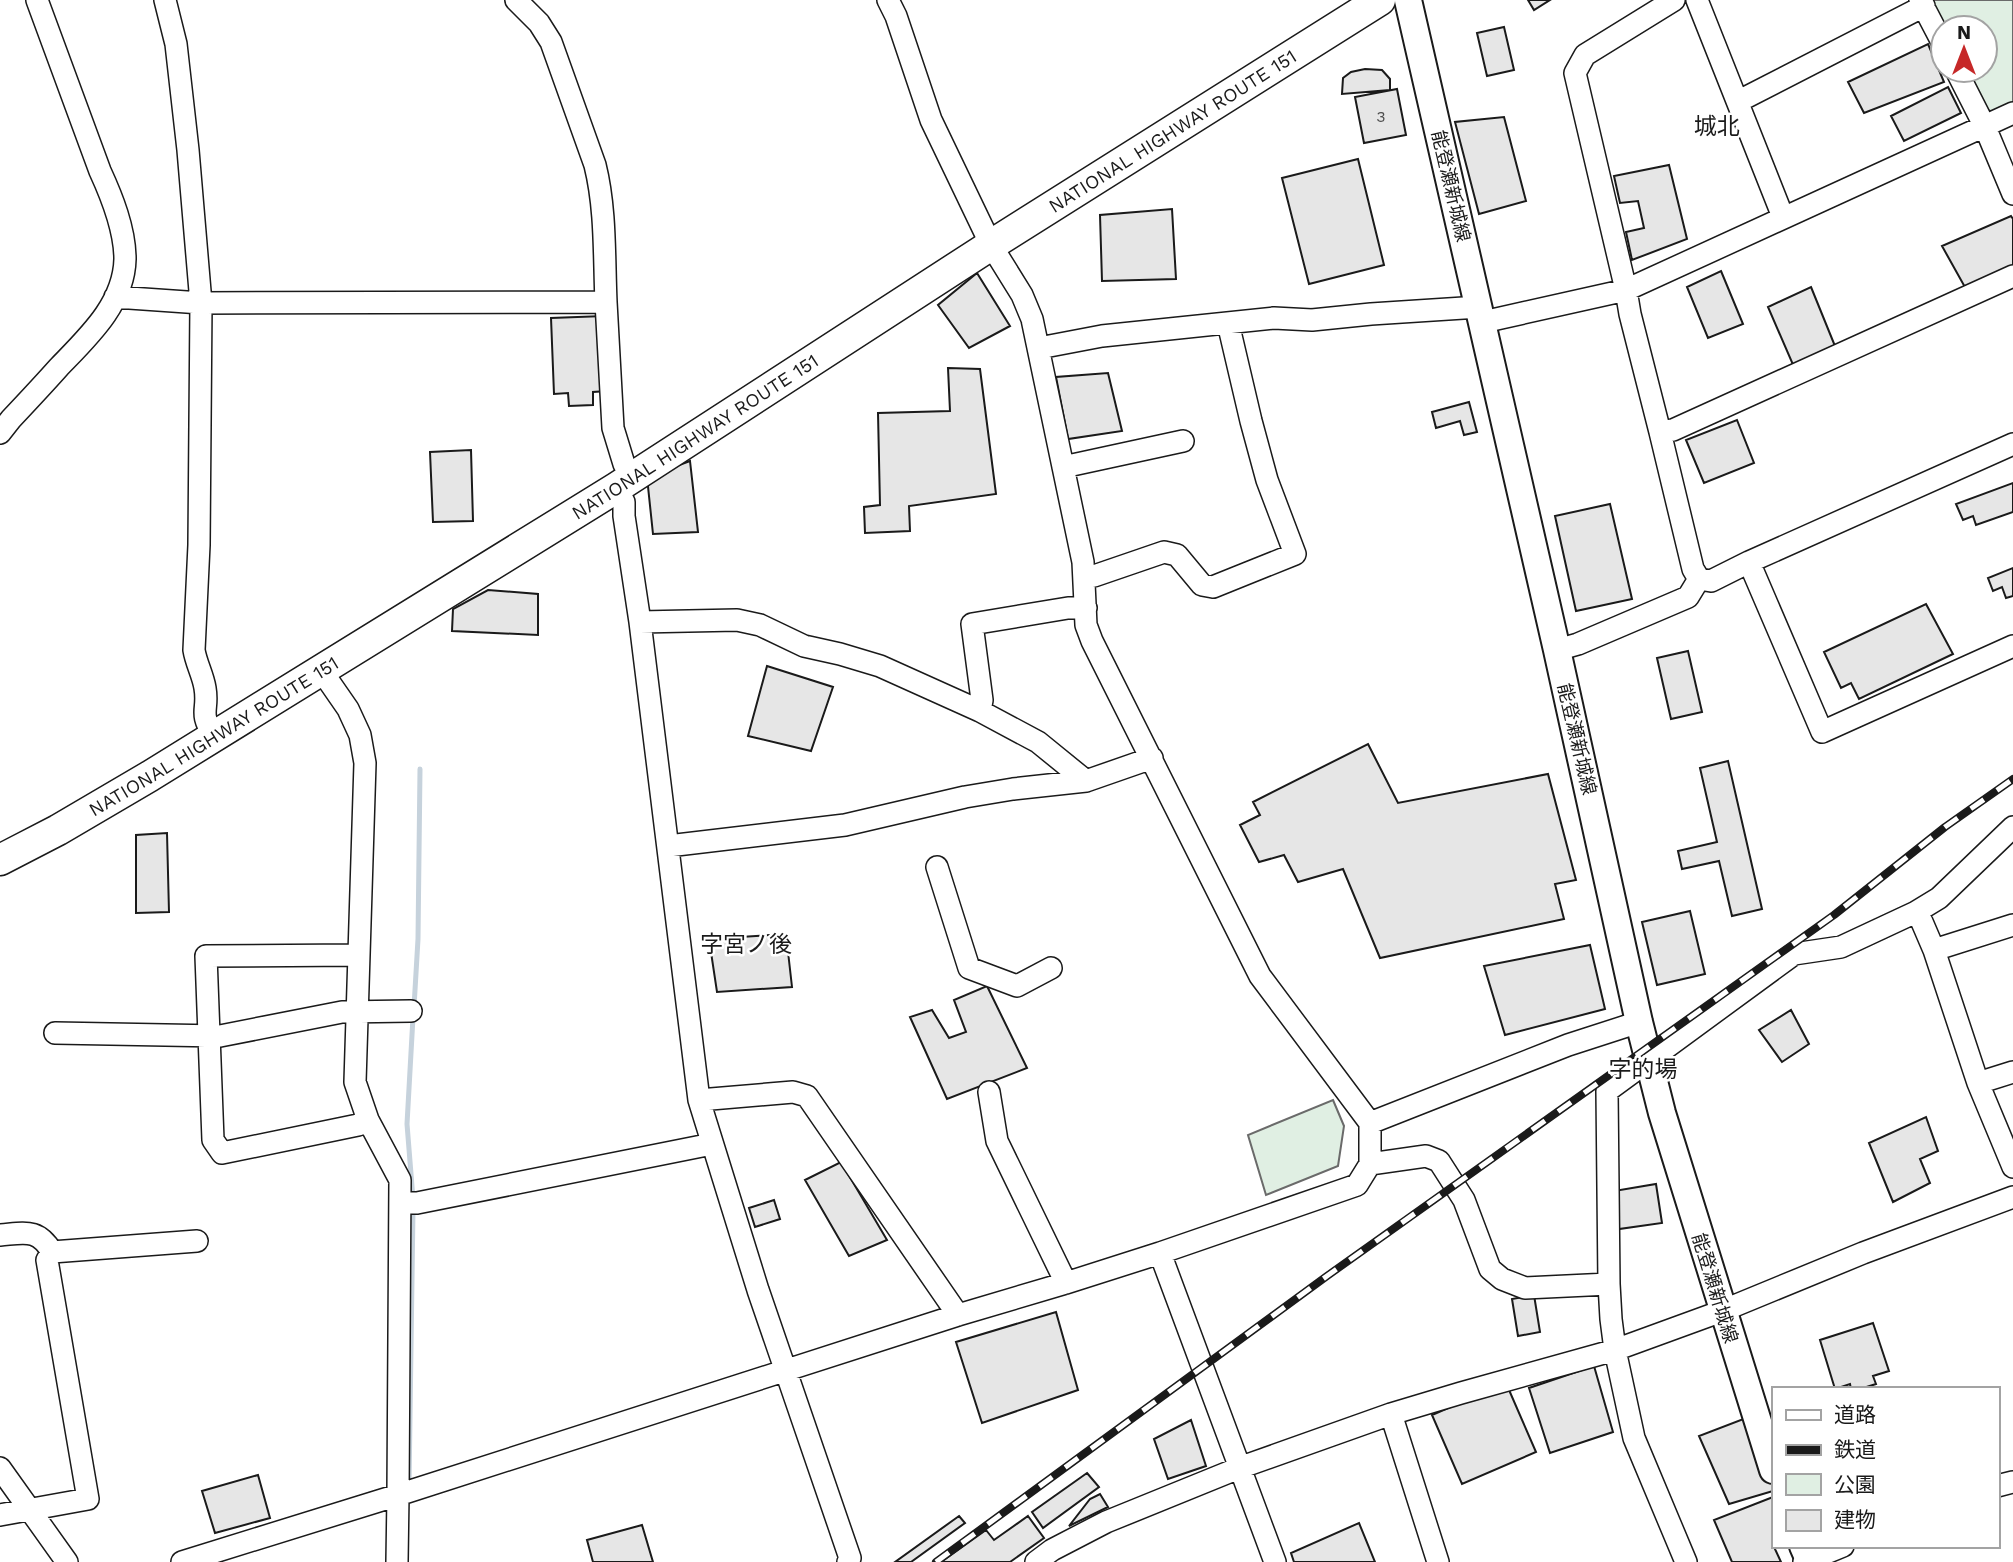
<svg xmlns="http://www.w3.org/2000/svg" width="2013" height="1562" font-family="'Work Sans','Noto Sans JP',sans-serif">
  <style>
    .green { fill: #e0efe3; stroke: #6a6a6a; stroke-width: 2 }
    .lines { fill: none; stroke-linecap: round; stroke-linejoin: round }
    .stream { stroke: #c6d2dc; stroke-width: 5 }
    .building { fill: #e6e6e6; stroke: #1a1a1a; stroke-width: 2 }
    .minor-casing { stroke: #1a1a1a; stroke-width: 24 }
    .major-casing { stroke: #1a1a1a; stroke-width: 30 }
    .highway-casing { stroke: #1a1a1a; stroke-width: 33 }
    .minor { stroke: #fff; stroke-width: 21 }
    .major { stroke: #fff; stroke-width: 26 }
    .highway { stroke: #fff; stroke-width: 30 }
    .rail-casing { stroke: #1a1a1a; stroke-width: 8 }
    .rail { stroke: #fff; stroke-width: 5; stroke-dasharray: 16; stroke-linecap: butt }
    .labels { text-anchor: middle; dominant-baseline: central; stroke-width: 5; stroke-linejoin: round; paint-order: stroke }
    .number-label { font-size: 16px; fill: #4d4d4d }
    .street-label { font-size: 19px; fill: #1a1a1a; stroke: #fff }
    .quarter-label { font-size: 23px; fill: #1a1a1a; stroke: #fff }
  </style>
  <rect width="100%" height="100%" fill="#fff"/>
  <!-- green -->
  <path class="green" d="M1931,0H2013V106L1997,113L1984,109L1965,70H1985V28H1945Z
    M1333,1100L1344,1126L1338,1166L1266,1195L1248,1135Z"/>
  <g class="lines">
    <!-- stream -->
    <path class="stream" d="M414,1007L418,939L420,769
      M413,1199L407,1124L413,1017
      M409,1486L413,1209"/>
  </g>
  <!-- building -->
  <path class="building" d="M1528,0H1550L1534,10Z
    M1504,27L1514,70L1487,76L1477,33Z
    M1928,44L1944,82L1864,113L1848,82Z
    M1365,69L1382,70L1390,79V90L1342,94L1343,78L1351,72Z
    M1948,87L1961,113L1904,141L1891,116Z
    M1397,89L1406,135L1364,143L1355,97Z
    M1504,117L1526,201L1479,214L1455,122Z
    M1358,159L1384,265L1309,284L1282,178Z
    M1669,165L1687,239L1632,260L1626,232L1644,228L1638,201L1620,203L1614,176Z
    M1172,209L1176,279L1102,281L1100,215Z
    M2011,216L2013,219V269L1966,289L1942,246Z
    M1721,271L1743,324L1708,338L1687,287Z
    M977,273L1010,326L969,348L938,305Z
    M1811,287L1837,351L1794,367L1768,307Z
    M604,316L607,391L593,392V405L569,406L568,393L554,394L551,318Z
    M948,368L980,369L996,494L909,506L910,531L865,533L864,507L880,505L878,413L950,411Z
    M1108,373L1122,431L1068,439L1056,377Z
    M1469,402L1477,432L1464,435L1460,421L1436,428L1432,412Z
    M1737,420L1754,463L1704,483L1686,440Z
    M471,450L473,521L433,522L430,452Z
    M690,461L698,532L653,534L647,477Z
    M2013,483V512L1976,525L1973,516L1963,520L1956,504Z
    M1610,504L1632,599L1576,611L1555,516Z
    M2013,568V596L2006,598L2002,587L1993,591L1988,578Z
    M488,590L538,594V635L452,631L453,609Z
    M1926,604L1953,654L1859,699L1851,683L1841,688L1824,652Z
    M1688,651L1702,712L1671,719L1657,658Z
    M767,666L833,687L811,751L748,736Z
    M1368,744L1398,803L1548,774L1576,880L1555,884L1564,919L1380,958L1343,869L1298,882L1284,855L1259,862L1240,825L1260,815L1253,802Z
    M1728,761L1762,909L1732,916L1719,861L1682,869L1678,851L1717,842L1700,768Z
    M167,833L169,912L136,913V835Z
    M1690,911L1705,974L1657,985L1642,922Z
    M786,934L792,987L717,992L709,939Z
    M1590,945L1605,1009L1505,1035L1484,966Z
    M987,986L1027,1068L947,1099L910,1017L932,1010L949,1038L966,1032L954,1000Z
    M1791,1010L1809,1044L1782,1062L1759,1030Z
    M1926,1117L1938,1151L1920,1159L1930,1183L1893,1202L1869,1143Z
    M841,1162L887,1240L849,1256L805,1180Z
    M1656,1184L1662,1223L1619,1229L1614,1191Z
    M774,1200L780,1219L755,1227L749,1208Z
    M1534,1295L1540,1332L1518,1336L1512,1299Z
    M1056,1312L1078,1390L982,1423L956,1342Z
    M1873,1323L1889,1371L1873,1376L1876,1384L1860,1389H1851L1850,1384L1835,1389L1820,1340Z
    M1594,1366L1613,1432L1550,1453L1529,1388Z
    M1506,1383L1536,1452L1462,1484L1432,1415Z
    M1746,1418L1773,1482V1491L1729,1504L1699,1436Z
    M1191,1420L1206,1466L1168,1479L1154,1439Z
    M1087,1473L1099,1487L1043,1528L1032,1512Z
    M258,1475L270,1518L215,1533L202,1491Z
    M1100,1494L1108,1507L1069,1526L1090,1499Z
    M1773,1497V1546H1779L1775,1549L1781,1562H1732L1714,1520Z
    M959,1516L965,1523L911,1562H895Z
    M1028,1516L1044,1538L1010,1562H941L986,1530L994,1540Z
    M1359,1523L1375,1562H1294L1291,1553Z
    M642,1525L653,1562H593L587,1540Z"/>
  <g class="lines">
    <defs>
      <path id="minor" d="M165,0L176,44L188,150L201,303L199,545L194,650C196,663 203,675 205,688C209,711 198,711 214,736
        M516,0L539,23L551,42L595,165C606,209 604,257 606,302
        M888,0L896,16L931,120L991,245L1022,295L1032,319L1083,562L1086,625L1092,641L1260,976L1370,1123V1164L1357,1185L1160,1253L1275,1562
        M1674,0L1585,55L1575,73L1626,290L1630,314L1660,432L1673,430L2013,276
        M1697,0L1783,217
        M1920,0L1943,44
        M1956,70L1985,127L2013,194
        M1739,101L1924,6
        M115,297L201,303L606,302L613,428L624,464L632,477
        M1483,322L1626,290L2013,113
        M1039,348L1102,336L1274,318L1312,320L1371,314L1479,307
        M1660,432L1693,569L1699,579L1711,581L1749,562L2013,444
        M0,433L11,419C27,402 43,385 59,367C88,337 124,304 125,259C125,229 112,197 100,171L37,0
        M1063,467L1183,441
        M616,488L624,502V516L640,622L699,1100L758,1290L850,1558L848,1562
        M1749,562L1822,732L2013,646
        M1084,577L1094,576L1164,552L1177,555L1202,585L1213,587L1295,554L1267,480L1251,421L1228,323
        M640,622L737,620L760,625L804,646L840,654L880,666L980,711L1038,742L1086,781L1152,758
        M1557,650L1578,644L1688,597L1699,579
        M321,670L348,709L360,735L365,763L355,1082L368,1120L400,1180L398,1495L958,1315L1066,1283L1160,1253
        M980,711L982,700L972,624L1068,608H1086
        M2013,827L1939,898L1916,912L1922,922L1934,950L1978,1083L2013,1167
        M668,846L845,825L965,797L1013,789L1086,781
        M937,867L969,968L1017,986L1051,968
        M1934,950L2013,925
        M358,955L206,956L213,1140L222,1153L358,1125L368,1120
        M55,1033L220,1036L342,1012L411,1011
        M1978,1083L2013,1072
        M989,1092L997,1141L1066,1283
        M699,1100L793,1092L807,1096L958,1315
        M1370,1123L1568,1045L1639,1022
        M1370,1164L1426,1156L1439,1161L1464,1200L1490,1269L1502,1279L1525,1288L1609,1284
        M401,1203H417L712,1144
        M0,1235C25,1233 38,1228 52,1252L197,1241
        M1391,1414L1438,1562
        M0,1468L67,1562
        M1997,1486L2013,1482
        M0,1515L88,1499L47,1260L52,1252
        M182,1562L398,1495L397,1562
        M1036,1562L1052,1550L1106,1522L1239,1468L1391,1414L1461,1393L1615,1350L1722,1311L1863,1253L2013,1197
        M1686,1562L1634,1438L1615,1350L1611,1319L1609,1284L1607,1091L1794,954L1841,947L1916,912
        M1804,1562L1843,1546"/>
      <path id="major" d="M1408,0L1557,650L1639,1022L1662,1113L1773,1470
        M1803,1546L1810,1562"/>
      <g id="highway">
        <path id="s1" d="M0,860L58,830L150,776L616,488L991,245L1380,0"/>
      </g>
    </defs>
    <!-- minor casing -->
    <use href="#minor" class="minor-casing"/>
    <!-- major casing -->
    <use href="#major" class="major-casing"/>
    <!-- highway casing -->
    <use href="#highway" class="highway-casing"/>
    <!-- minor -->
    <use href="#minor" class="minor"/>
    <!-- major -->
    <use href="#major" class="major"/>
    <!-- highway -->
    <use href="#highway" class="highway"/>
    <defs>
      <path id="rail" d="M936,1562L1327,1276L1834,915L1945,827L2013,779"/>
    </defs>
    <!-- rail casing -->
    <use href="#rail" class="rail-casing"/>
    <!-- rail -->
    <use href="#rail" class="rail"/>
  </g>
  <g class="labels">
    <!-- number labels -->
    <g class="number-label">
      <text x="1381" y="116">3</text>
    </g>
    <!-- street labels -->
    <g class="street-label">
      <text stroke="none"><textPath href="#s1" startOffset="1381">NATIONAL HIGHWAY ROUTE 151</textPath></text>
      <text transform="translate(1451 186) rotate(77)">能登瀬新城線</text>
      <text stroke="none"><textPath href="#s1" startOffset="814">NATIONAL HIGHWAY ROUTE 151</textPath></text>
      <text stroke="none"><textPath href="#s1" startOffset="247">NATIONAL HIGHWAY ROUTE 151</textPath></text>
      <text transform="translate(1577 739) rotate(77)">能登瀬新城線</text>
      <text transform="translate(1715 1288) rotate(73)">能登瀬新城線</text>
    </g>
    <!-- quarter labels -->
    <g class="quarter-label">
      <text x="1717" y="126">城北</text>
      <text x="746" y="944">字宮ノ後</text>
      <text x="1643" y="1069">字的場</text>
    </g>
  </g>
  <!-- legend -->
  <rect x="1772" y="1387" width="228" height="161" fill="#ffffff" stroke="#a3a3a3" stroke-width="2"/>
  <rect x="1786" y="1410" width="35" height="10" fill="#ffffff" stroke="#a3a3a3" stroke-width="2"/>
  <text x="1834" y="1422" font-size="21" fill="#1a1a1a">道路</text>
  <rect x="1786" y="1445" width="35" height="10" fill="#1a1a1a" stroke="#a3a3a3" stroke-width="2"/>
  <text x="1834" y="1457" font-size="21" fill="#1a1a1a">鉄道</text>
  <rect x="1786" y="1474" width="35" height="21" fill="#e0efe3" stroke="#a3a3a3" stroke-width="2"/>
  <text x="1834" y="1492" font-size="21" fill="#1a1a1a">公園</text>
  <rect x="1786" y="1510" width="35" height="21" fill="#e6e6e6" stroke="#a3a3a3" stroke-width="2"/>
  <text x="1834" y="1527" font-size="21" fill="#1a1a1a">建物</text>
  <!-- north arrow -->
  <g transform="translate(1964 49)"><circle r="33" fill="#ffffff" stroke="#a3a3a3" stroke-width="2"/>
  <path d="M0-5L12 26L0 18L-12 26Z" fill="#c62828"/>
  <text y="-10" font-size="19" font-weight="bold" text-anchor="middle" fill="#1a1a1a">N</text>
  </g>
</svg>
